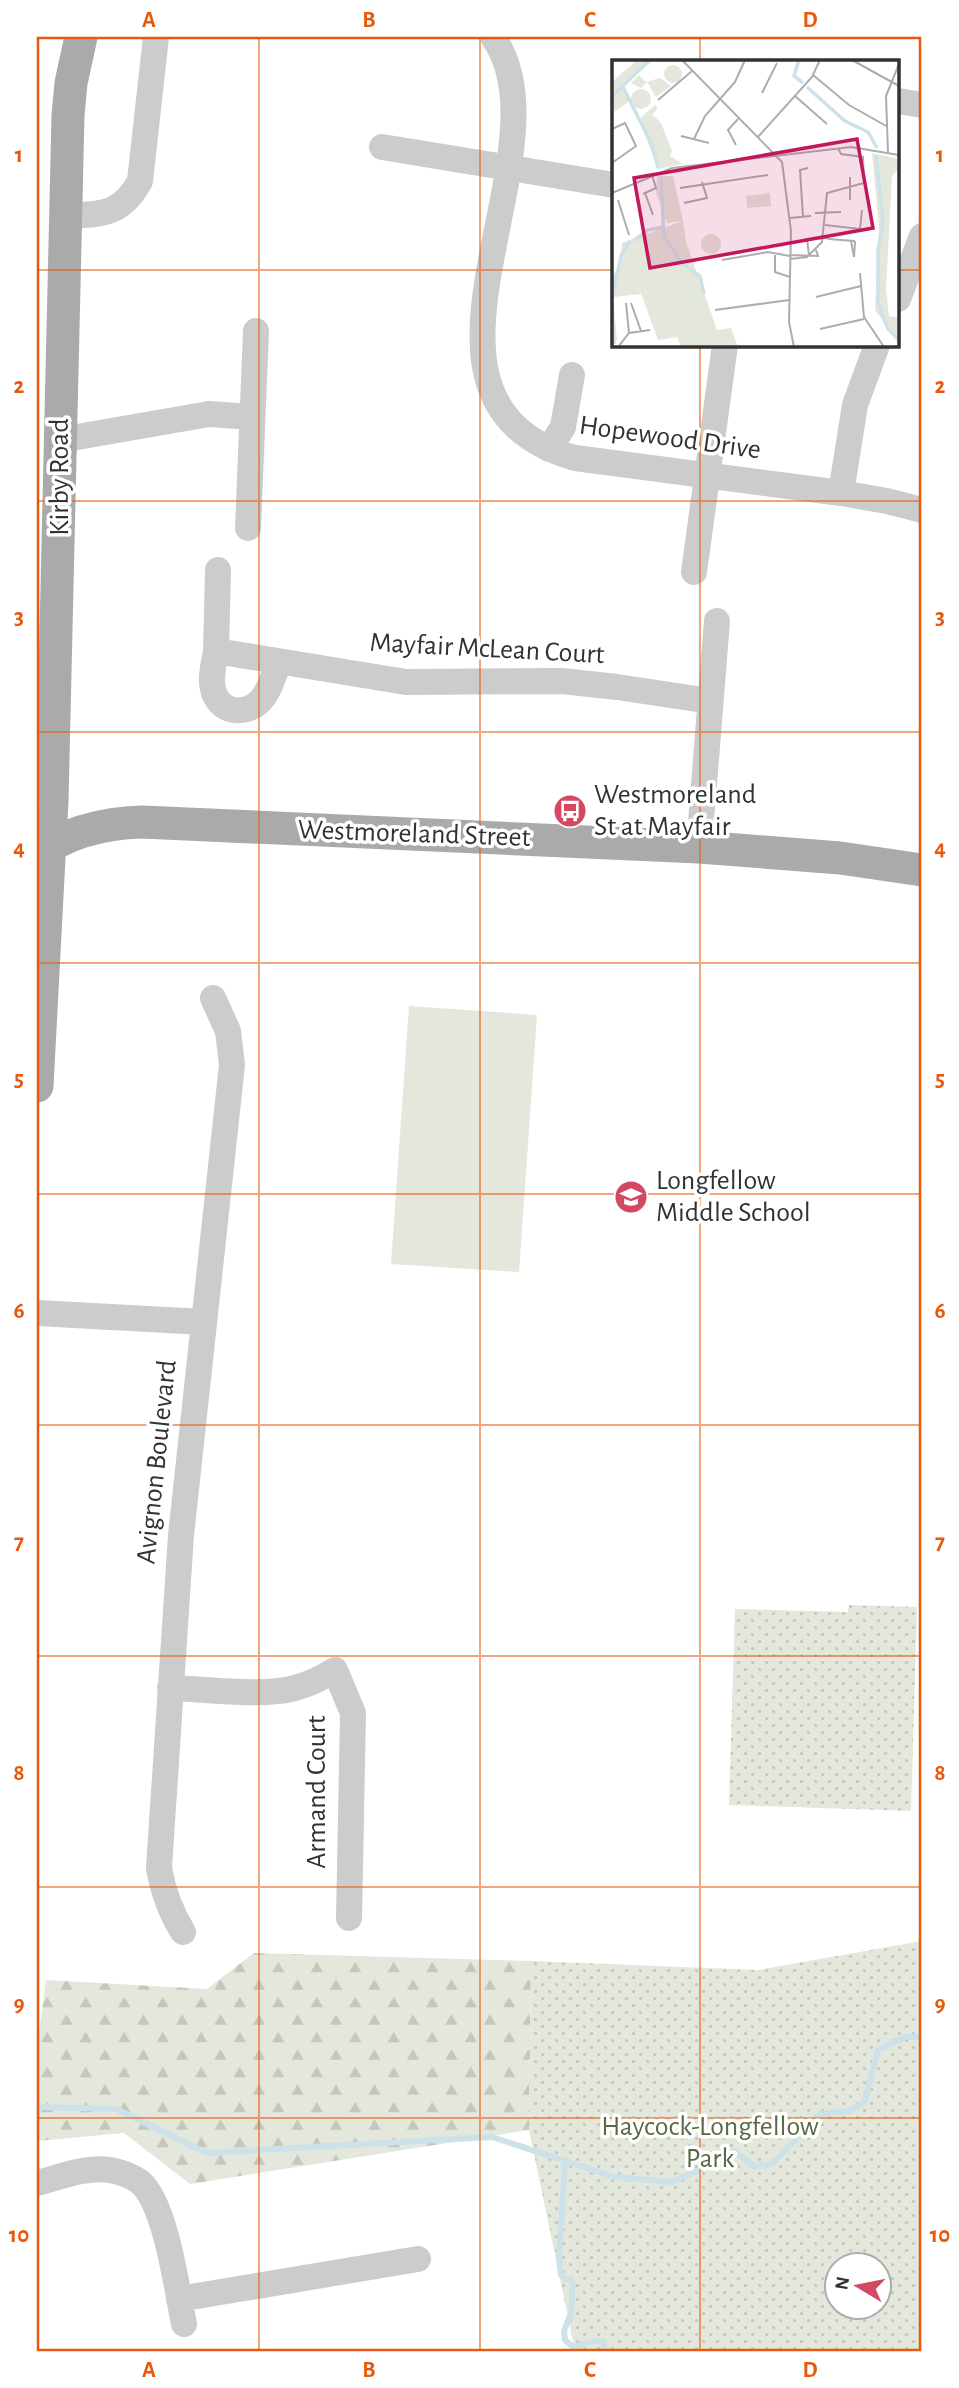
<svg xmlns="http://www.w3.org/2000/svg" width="959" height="2388" font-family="'Alegreya Sans',sans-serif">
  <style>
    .grass { fill: #e3e7dc }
    .forest { fill: url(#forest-firs) }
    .park { fill: url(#park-dots); fill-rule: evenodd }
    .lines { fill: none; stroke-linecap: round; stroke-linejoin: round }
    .stream { stroke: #cde1e8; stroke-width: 6 }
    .minor { stroke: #ccc; stroke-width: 26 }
    .major { stroke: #aaa; stroke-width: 33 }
    .grid { fill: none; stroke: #e8590c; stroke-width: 2; stroke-opacity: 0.55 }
    .labels { text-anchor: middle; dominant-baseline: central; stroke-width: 7; stroke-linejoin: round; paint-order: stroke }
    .street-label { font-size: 28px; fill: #323232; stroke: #fff }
    .poi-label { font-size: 28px; fill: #323232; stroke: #fff; text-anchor: start }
    .park-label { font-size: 28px; fill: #596943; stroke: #fff }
    .inset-river { fill: none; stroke: #cde1e8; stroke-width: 3.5 }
    .inset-road { fill: none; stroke: #adadad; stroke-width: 2 }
    .view { fill: #c2185b; fill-opacity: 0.15; stroke: #c2185b; stroke-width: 3.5 }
    .inset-edge { fill: none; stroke: #323232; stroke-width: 3.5 }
    .neatline { fill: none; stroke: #e8590c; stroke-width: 2.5 }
    .grid-label { font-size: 23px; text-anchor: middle; font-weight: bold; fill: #e8590c }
  </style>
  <defs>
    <pattern id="forest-firs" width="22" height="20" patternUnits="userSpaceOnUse" patternTransform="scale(1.75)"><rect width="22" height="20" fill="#e3e7dc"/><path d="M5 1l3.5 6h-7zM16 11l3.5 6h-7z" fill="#c3c7bd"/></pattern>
    <pattern id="park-dots" width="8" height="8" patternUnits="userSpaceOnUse" patternTransform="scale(1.75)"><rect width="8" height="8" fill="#e3e7dc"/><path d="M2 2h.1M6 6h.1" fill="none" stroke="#c3c7bd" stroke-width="1.8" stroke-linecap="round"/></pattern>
  </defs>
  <rect width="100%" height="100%" fill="#fff"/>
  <!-- grass -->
  <path class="grass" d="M409,1006L537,1015L519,1272L391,1264Z"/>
  <!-- forest -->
  <path class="forest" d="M254,1953L531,1961L529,2130L190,2184L124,2133L37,2141V2049L46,1980L207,1989Z"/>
  <!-- park -->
  <path class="park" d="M849,1605L917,1607L911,1811L729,1805L735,1609L848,1612Z
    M922,1941V2351H575L529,2130L531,1961L758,1970ZM836,2266H878V2308H836Z"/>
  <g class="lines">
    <!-- stream -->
    <path class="stream" d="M37,2107L116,2109L207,2153L492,2137L614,2177L672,2182L717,2162L734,2151L754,2166L772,2164L820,2114L849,2111L864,2103L878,2050L905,2037H922
      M565,2160L559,2259L561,2275L573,2283L571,2313L564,2331L565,2340L573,2347L594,2341L604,2342V2351"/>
    <!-- minor -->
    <path class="minor" d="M493,37C574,151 375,401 575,458L841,493L887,501L922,510
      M898,101L922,105
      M382,147L614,185
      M65,216C101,214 121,216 140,181L156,37
      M898,299L922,236
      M60,440L209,414L252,417
      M549,449L563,427L572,375
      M841,493L855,405L877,345
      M248,528L256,331
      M218,570L216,651L406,682L562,681L617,687L710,701
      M694,572L725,345
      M216,651C214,663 210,677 213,689C218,712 244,717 260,701C270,691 274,674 279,662
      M699,847L717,621
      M37,1313L204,1322
      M170,1688C204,1689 264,1697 295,1688C310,1684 322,1678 335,1670L353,1713L349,1918
      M183,1932C170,1911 163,1892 159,1868L181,1535L232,1065L228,1031L213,998
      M37,2183C60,2177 87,2166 110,2170C120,2172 132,2176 140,2182C166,2204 177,2290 184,2324
      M179,2299L418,2259"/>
    <!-- major -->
    <path class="major" d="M37,855C67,832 104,823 142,822L699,847L840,858L922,870
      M37,1086L52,801L68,115L71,83L81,37"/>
  </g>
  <!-- grid -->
  <path class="grid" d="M259,37V2351M480,37V2351M700,37V61M37,270H614M898,270H922M700,345V2351M37,501H922M37,732H922M37,963H922M37,1194H922M37,1425H922M37,1656H922M37,1887H922M37,2118H922"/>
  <!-- icons -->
  <defs>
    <symbol id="bus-disc" viewBox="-11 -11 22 22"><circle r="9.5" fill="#d34964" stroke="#fff"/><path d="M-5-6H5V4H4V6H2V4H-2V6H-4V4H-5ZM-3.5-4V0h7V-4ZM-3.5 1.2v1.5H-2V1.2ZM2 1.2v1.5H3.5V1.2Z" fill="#fff"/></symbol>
    <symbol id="school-disc" viewBox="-11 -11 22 22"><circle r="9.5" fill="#d34964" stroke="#fff"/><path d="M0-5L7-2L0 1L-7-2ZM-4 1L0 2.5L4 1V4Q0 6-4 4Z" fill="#fff"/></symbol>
  </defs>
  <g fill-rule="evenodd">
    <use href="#bus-disc" x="551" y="792" width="38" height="38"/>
    <use href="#school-disc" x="612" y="1178" width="38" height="38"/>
  </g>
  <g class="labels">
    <!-- street labels -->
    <g class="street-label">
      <text transform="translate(670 438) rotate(8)">Hopewood Drive</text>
      <text transform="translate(60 477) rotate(-90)">Kirby Road</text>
      <text transform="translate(487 649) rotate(3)">Mayfair McLean Court</text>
      <text transform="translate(414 834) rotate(2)">Westmoreland Street</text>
      <text transform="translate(157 1462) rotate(-84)">Avignon Boulevard</text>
      <text transform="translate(317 1792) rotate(-90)">Armand Court</text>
    </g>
    <!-- poi labels -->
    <g class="poi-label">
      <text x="594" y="795">Westmoreland<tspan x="594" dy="32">St at Mayfair</tspan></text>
      <text x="656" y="1181">Longfellow<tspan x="656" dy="32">Middle School</tspan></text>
    </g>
    <!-- park labels -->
    <g class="park-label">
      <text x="710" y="2127">Haycock-Longfellow<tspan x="710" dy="32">Park</tspan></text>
    </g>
  </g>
  <!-- overview -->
  <g transform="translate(612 60)">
    <rect width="287" height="287" fill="#fff"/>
    <path d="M52 14a9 9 0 1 1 18 0a9 9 0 1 1-18 0ZM27,15L34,22L48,18L59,26L44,37L35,22L29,28L19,23ZM19 39a10 10 0 1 1 20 0a10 10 0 1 1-20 0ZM158,133L159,146L135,148L134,136Z" fill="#e3e7dc"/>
    <path d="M260,93L287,99V108L280,116L274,230L277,256L287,258V284L263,250L267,166ZM45,116H61L71,161L55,163L44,132ZM8,202L18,203L29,234L1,237L5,280L0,286V214L7,211Z" fill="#e3e7dc"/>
    <path d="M25,0H35L10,26L18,41L0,53V22ZM43,45L46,48L40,54L49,63L60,91L58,96L71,104L46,109L27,59ZM71,161L74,182L105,270L119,268L126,287H69L65,277L46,280L18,203L8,202L10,183ZM89 184a10 10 0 1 1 20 0a10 10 0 1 1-20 0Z" fill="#e3e7dc"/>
    <path class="inset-river" d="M187,0L182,16L191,23M11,27L40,85L46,108M195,27L233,61L256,72L265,88M0,36L38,0M264,95L271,162L266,191V244L276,269L287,280M49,117L52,177L71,204L88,216L92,234M21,181L36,170L52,167M0,239L9,196L18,181M0,259L2,284"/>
    <path class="inset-road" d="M70,0L170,102L179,171L177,262L182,287M240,0L287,26M201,15L237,45L276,67M150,33L165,3M183,36L215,64M46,40L80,11M0,69L13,63L24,86L0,103M69,76L97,83M146,77L200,17L208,0M82,79L93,56L123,22L133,0M124,85L116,70L126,59M276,93L274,36L287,4M238,117V140M68,128L156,115M0,133L60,108L239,87L287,95M33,133L41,155M31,134L44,128L40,115M6,140L17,175M72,143L95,138L90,122M203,153L229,152M191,157L188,110L196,108M178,158L199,156M213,165L248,169L250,150M163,195V212L178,217M179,195L206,196L204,190M197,195L195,179L215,178L217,179L242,181L243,182L242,197L239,181M178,199L195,197L210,182L215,133L252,123L251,97L229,94L226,88M110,200L156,192L178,196M248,213L252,257L272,287M287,218V244M204,237L249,226M14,243L17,273M19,243L29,271M103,250L177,240M208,269L252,259M6,287L17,273L38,270"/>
    <path class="view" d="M245,79L261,168L38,208L22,118Z"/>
    <rect width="287" height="287" class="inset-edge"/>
  </g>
  <!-- border -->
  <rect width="959" height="2388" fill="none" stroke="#ffffff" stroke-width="77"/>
  <!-- north arrow -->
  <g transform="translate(858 2286) rotate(280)"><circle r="33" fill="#ffffff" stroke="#adadad" stroke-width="2"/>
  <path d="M0-5L12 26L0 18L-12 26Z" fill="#d34964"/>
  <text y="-10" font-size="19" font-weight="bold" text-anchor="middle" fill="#323232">N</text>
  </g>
  <rect x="38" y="38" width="882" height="2312" class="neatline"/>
  <g class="grid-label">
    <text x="149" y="27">A</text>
    <text x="369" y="27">B</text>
    <text x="590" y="27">C</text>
    <text x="810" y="27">D</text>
    <text x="19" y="162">1</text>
    <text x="940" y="162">1</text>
    <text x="19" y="393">2</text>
    <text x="940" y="393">2</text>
    <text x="19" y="624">3</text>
    <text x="940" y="624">3</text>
    <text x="19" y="855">4</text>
    <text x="940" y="855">4</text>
    <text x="19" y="1086">5</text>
    <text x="940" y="1086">5</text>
    <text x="19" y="1318">6</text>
    <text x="940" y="1318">6</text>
    <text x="19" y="1549">7</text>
    <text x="940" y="1549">7</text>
    <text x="19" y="1780">8</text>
    <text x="940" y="1780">8</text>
    <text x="19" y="2011">9</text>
    <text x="940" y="2011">9</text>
    <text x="19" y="2242">10</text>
    <text x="940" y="2242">10</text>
    <text x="149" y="2377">A</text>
    <text x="369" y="2377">B</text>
    <text x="590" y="2377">C</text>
    <text x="810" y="2377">D</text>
  </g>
</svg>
